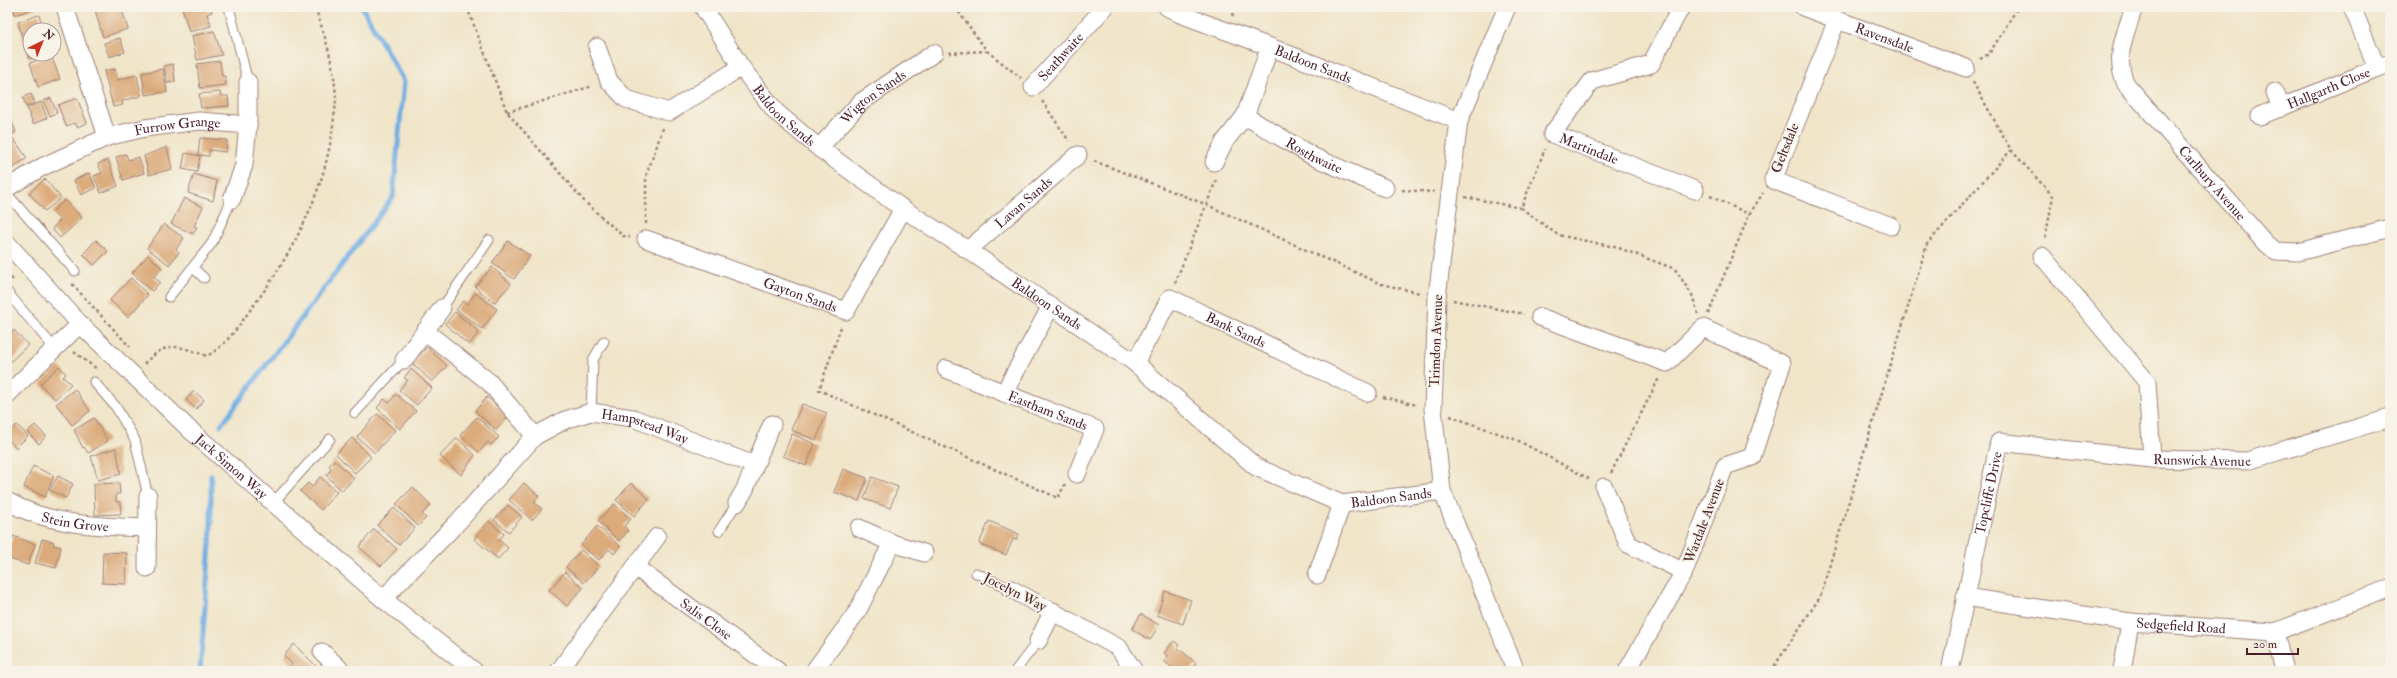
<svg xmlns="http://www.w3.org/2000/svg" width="2397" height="678" font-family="'IM FELL Double Pica',serif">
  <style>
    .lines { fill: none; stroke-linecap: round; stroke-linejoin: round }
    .stream { stroke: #70aee3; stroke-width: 5 }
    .building { fill: #dbab7b }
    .lane-casing { stroke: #9d827a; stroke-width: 11 }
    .street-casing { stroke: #9d827a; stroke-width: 19 }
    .path { stroke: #9d827a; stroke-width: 2.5; stroke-dasharray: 3 3; stroke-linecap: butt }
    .lane { stroke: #fff; stroke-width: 9 }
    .street { stroke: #fff; stroke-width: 17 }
    .labels { text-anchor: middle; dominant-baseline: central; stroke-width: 3.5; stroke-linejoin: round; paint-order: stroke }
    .street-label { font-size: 14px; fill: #4a1f2b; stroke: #f7f3e8 }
  </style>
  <rect width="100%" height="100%" fill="#f7f3e8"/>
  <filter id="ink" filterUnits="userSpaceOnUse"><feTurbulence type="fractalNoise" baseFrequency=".025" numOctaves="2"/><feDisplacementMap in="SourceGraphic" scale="8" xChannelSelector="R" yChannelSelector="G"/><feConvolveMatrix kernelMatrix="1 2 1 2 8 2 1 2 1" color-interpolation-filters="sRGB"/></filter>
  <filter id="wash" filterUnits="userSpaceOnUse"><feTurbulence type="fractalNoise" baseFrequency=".012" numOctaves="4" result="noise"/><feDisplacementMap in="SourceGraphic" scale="16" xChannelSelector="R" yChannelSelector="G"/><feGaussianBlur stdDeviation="0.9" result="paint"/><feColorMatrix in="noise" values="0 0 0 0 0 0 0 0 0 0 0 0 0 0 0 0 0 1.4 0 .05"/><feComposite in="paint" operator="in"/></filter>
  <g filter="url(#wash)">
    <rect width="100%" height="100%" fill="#f0e5c9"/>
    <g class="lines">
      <!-- stream -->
      <path class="stream" d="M221,425L393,197L404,82L362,7
        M200,671L211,531V475"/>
    </g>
    <g id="blocks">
      <!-- building -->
      <path class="building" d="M13,7H36V8L15,15Z
        M94,7H121L128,29L103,37Z
        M182,7H210L212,12L207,14L211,26L189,32Z
        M39,15L44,30H30V54H42L29,59L18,22Z
        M214,31L222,55L197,60L192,36Z
        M120,38L125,52L109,57L104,43Z
        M51,55L60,79L38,87L30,63Z
        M220,61L222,76H225L226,85L200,88L197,64Z
        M173,64L175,82L167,83L164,66Z
        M115,69L117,80L137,75L141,96L122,101L123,105L113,107L104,71Z
        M163,69L167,92L145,95L142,73Z
        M220,92L221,96H228L229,106L201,108L199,94Z
        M31,94L35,103L26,107L23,97Z
        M51,98L57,113L50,116L43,101Z
        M77,98L87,123L77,127L75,123L66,126L58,105Z
        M41,102L47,118L33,124L27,108Z
        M10,118L16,132L7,138V120Z
        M13,138L27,158L10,170L7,167V143Z
        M200,138L227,140L226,152L209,150V156L198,155Z
        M167,147L172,169L149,175L144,156Z
        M185,153L200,156L197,172L182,169Z
        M126,154L128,160L139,157L144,173L123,180L116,157Z
        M108,160L118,186L101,193L94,176L102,173L98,164Z
        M89,173L96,188L81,195L74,180Z
        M194,174L217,181L213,201L188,193Z
        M45,179L61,198L45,211L29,193Z
        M184,198L203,207L194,226L197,227L193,234L171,224Z
        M65,200L82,218L60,238L52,229L60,220L52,212Z
        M164,224L184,238L176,249L179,252L169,265L147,248Z
        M96,240L108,251L94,265L83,254Z
        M508,241L530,256L514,279L492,263Z
        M148,255L162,268L154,277L160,282L152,291L132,273Z
        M492,267L511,284L494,303L475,287Z
        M131,278L148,295L128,317L110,300Z
        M475,293L497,309L482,329L456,310L463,301L467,304Z
        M455,312L479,332L469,345L445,324Z
        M14,330L28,345L9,363L7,337Z
        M427,347L447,366L432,382L412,363Z
        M59,366L66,374L63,377L71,384L55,399L40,384Z
        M411,369L432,388L417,405L399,390L408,380L404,378Z
        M75,389L90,411L72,425L56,404Z
        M194,391L204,400L196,409L186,400Z
        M396,394L416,411L400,429L377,408L384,399L389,403Z
        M487,397L508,417L496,430L475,411Z
        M802,404L827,413L816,440L791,430Z
        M377,414L395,430L375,453L357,437Z
        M477,417L499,437L491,445L488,442L479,452L460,435Z
        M94,418L108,441L88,453L84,447L83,448L74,430Z
        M17,425L28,436L16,448L7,438V434Z
        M35,425L46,436L39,444L27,432Z
        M792,434L815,444L806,466L783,456Z
        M352,438L371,457L355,473L336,454Z
        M457,438L475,455L461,475L440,456Z
        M116,448L121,474L98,480L91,456Z
        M334,460L354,478L342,491L326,475L332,469L329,466Z
        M33,466L54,476L45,497L24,487Z
        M843,469L867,478L859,501L834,492Z
        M58,476L73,484L66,498L50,490Z
        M320,477L337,492L321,510L300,491L308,483L312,487Z
        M872,477L898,487L890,508L864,499Z
        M119,483L120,494H116V502H120L121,514L95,515L94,484Z
        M524,483L539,496L534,502L542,509L532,520L509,500Z
        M631,483L649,499L634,516L616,500Z
        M413,487L431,505L422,514L426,518L418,526L396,504Z
        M614,504L631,519L624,526L628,531L619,541L598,521Z
        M508,505L522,517L509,532L494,520Z
        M394,508L415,528L399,545L377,525Z
        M489,521L504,534L499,540L508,548L498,559L474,539Z
        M989,521L1019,534L1016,540L1013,539L1006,555L979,544Z
        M597,526L620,546L614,554L609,549L599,560L581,545Z
        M374,529L397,549L381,566L359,547Z
        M13,536L35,544L28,565L7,558Z
        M42,539L54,542L53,545L61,547L56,568L35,563Z
        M581,550L599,566L584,583L566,567Z
        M103,552L127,553L126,584L102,583Z
        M565,572L583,588L567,606L549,590Z
        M1165,591L1191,600L1183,624L1157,615Z
        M1141,614L1159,625L1150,640L1132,629Z
        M1174,641L1179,645L1177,647L1196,663L1190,671H1176L1164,661L1168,656L1164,653Z
        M294,644L317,667L313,671L286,670L292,664L284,656Z"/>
    </g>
  </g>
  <g filter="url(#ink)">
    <use href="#blocks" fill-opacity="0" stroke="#9d827a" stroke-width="1"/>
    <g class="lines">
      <defs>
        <path id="lane" d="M229,7L248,82
          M7,194L75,271
          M193,268L204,278
          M7,292L55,349
          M169,297L212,243L232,199
          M442,308L489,240
          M94,382L116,407L135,440L148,496
          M591,412L593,360L604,341
          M355,413L404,360
          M273,503L330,439
          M719,531L737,503
          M976,573L1011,589
          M1015,671L1038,641"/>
        <g id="street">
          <path d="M65,7L107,137"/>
          <path id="s1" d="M703,7L741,67L776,112L819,148L903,209L968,250L1135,363L1256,467L1342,504L1442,491"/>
          <path id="s2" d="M1167,7L1180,14L1270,47L1459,121"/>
          <path d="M1507,7L1459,121L1437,297L1433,409L1442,491L1516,671"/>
          <path id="s3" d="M1681,7L1651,64L1592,81L1552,134L1695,190"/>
          <path id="s4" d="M1803,7L1966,68"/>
          <path id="s5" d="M2134,7C2126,33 2113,57 2126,84L2266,244L2276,251L2298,252L2390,228"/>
          <path d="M1837,20L1773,180L1891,226"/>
          <path d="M597,47L609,81L626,99L669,112L741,67"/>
          <path id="s6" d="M1270,47L1245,116L1314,157L1385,188"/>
          <path d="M2377,68L2390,63"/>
          <path id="s7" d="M1033,87L1105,7"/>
          <path d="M2275,92L2281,108"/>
          <path id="s8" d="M2260,116L2377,68L2352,7"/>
          <path id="s9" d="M819,148L861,102L934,53"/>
          <path d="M1214,162L1225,141L1245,116"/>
          <path id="s10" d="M7,188L42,167L107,137L145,128L199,121L248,125"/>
          <path d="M232,199L244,165L248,125V82"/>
          <path id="s11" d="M646,239L846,311L903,209"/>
          <path id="s12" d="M7,243L80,324L189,429L383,599L474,671"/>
          <path id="s13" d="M968,250L1078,155"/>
          <path id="s14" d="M2042,256L2147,382L2152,459L2247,461L2390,418"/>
          <path id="s15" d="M1051,306L1004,393L1095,429L1077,474"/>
          <path d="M1540,317L1667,363L1703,328L1782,364L1752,457L1725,466L1684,572L1627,671"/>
          <path d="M425,331L489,382L535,436"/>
          <path d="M404,360L442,308"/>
          <path id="s16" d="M1135,363L1170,298L1368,393"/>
          <path d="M946,369L1004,393"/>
          <path d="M7,395L80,324"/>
          <path d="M1604,487L1628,544L1684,572"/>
          <path id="s17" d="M7,501C49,526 100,526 147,528"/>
          <path d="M737,503L745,489L772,424"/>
          <path d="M859,528L892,543L924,553"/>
          <path id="s18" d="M635,567L778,671"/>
          <path d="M147,568L148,496"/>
          <path d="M1317,575L1342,504"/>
          <path d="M1011,589L1119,648L1134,671"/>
          <path id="s19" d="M1965,597L2130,622L2275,632L2390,588"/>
          <path id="s20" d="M383,599L457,523L535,436L565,420L591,412L633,418L754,465"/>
          <path d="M2275,632L2284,671"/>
          <path d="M1038,641L1053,611"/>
          <path d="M322,652L342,671"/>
          <path d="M559,671L657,537"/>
          <path d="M814,671L857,612L892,543"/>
          <path id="s21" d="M1950,671L1999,442L2152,459"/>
          <path d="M2122,671L2130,622"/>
        </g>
      </defs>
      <!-- lane casing -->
      <use href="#lane" class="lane-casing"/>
      <!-- street casing -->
      <use href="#street" class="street-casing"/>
      <!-- path -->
      <path class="path" d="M467,7L507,112L585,202L623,236L630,237
        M955,7L987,51L1021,78
        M1232,16L1236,7
        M949,53L986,51
        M1980,59L1989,54L2018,7
        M1973,82L2011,150L2053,196L2045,240
        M1042,101L1069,141
        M507,112L593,86
        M1094,161L1205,204L1381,284L1420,293
        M1402,190L1434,192
        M1710,196L1749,214
        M1465,197L1521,208L1545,149
        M1521,208L1558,235L1619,248L1675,269L1692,295L1698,314
        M646,224V176L663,128
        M7,273L13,280
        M1175,283L1217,178
        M72,284L130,347
        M1453,300L1524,314
        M1708,314L1749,215L1763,193
        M841,327L819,390L1058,498L1065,484
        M74,352L97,369
        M144,364C168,339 178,346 207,356C225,346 236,330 248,313C290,258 325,194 333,125C334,116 336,107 336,98C334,64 326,39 315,7
        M1383,397L1417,405
        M1450,416L1517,440L1591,480
        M1611,473L1659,378
        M1771,671L1820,597L1927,244L2011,150"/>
      <!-- lane -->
      <use href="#lane" class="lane"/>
      <!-- street -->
      <use href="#street" class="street"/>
    </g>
  </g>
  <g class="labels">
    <!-- street labels -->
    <g class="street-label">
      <text stroke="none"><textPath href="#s4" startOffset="87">Ravensdale</textPath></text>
      <text stroke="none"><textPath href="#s7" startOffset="41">Seathwaite</textPath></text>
      <text stroke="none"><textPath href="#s2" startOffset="157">Baldoon Sands</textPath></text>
      <text stroke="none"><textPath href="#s8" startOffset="74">Hallgarth Close</textPath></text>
      <text stroke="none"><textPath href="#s9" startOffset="75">Wigton Sands</textPath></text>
      <text stroke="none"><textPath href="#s1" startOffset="136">Baldoon Sands</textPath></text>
      <text stroke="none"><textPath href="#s10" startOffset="184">Furrow Grange</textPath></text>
      <text stroke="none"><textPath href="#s3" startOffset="232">Martindale</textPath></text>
      <text transform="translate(1785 148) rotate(-68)">Geltsdale</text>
      <text stroke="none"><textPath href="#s6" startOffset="153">Rosthwaite</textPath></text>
      <text stroke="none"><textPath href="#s5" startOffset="211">Carlbury Avenue</textPath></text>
      <text stroke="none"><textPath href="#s13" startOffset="73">Lavan Sands</textPath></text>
      <text stroke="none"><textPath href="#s11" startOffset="164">Gayton Sands</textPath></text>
      <text stroke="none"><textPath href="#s1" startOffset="460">Baldoon Sands</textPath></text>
      <text stroke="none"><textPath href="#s16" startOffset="147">Bank Sands</textPath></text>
      <text transform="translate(1436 341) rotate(-88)">Trimdon Avenue</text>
      <text stroke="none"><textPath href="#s15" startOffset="146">Eastham Sands</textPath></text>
      <text stroke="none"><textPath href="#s20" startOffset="340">Hampstead Way</textPath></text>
      <text stroke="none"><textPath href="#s14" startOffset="291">Runswick Avenue</textPath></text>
      <text stroke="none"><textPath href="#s12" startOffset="317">Jack Simon Way</textPath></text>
      <text stroke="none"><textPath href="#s21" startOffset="182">Topcliffe Drive</textPath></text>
      <text stroke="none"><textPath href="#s1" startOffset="869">Baldoon Sands</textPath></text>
      <text stroke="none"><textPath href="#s17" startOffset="72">Stein Grove</textPath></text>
      <text transform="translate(1704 521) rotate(-69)">Wardale Avenue</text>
      <text transform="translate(1015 592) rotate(27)">Jocelyn Way</text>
      <text stroke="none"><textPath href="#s18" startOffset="88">Salis Close</textPath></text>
      <text stroke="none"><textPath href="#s19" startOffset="218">Sedgefield Road</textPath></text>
    </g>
  </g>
  <!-- margin -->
  <rect width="2397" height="678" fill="none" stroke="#f7f3e8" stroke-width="24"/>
  <!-- north arrow -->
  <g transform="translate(42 42) rotate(43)"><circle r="19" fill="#f7f3e8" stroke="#b29e9c"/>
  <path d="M0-3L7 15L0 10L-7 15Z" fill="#c8321e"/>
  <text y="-6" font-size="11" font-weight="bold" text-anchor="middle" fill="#4a1f2b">N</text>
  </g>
  <!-- scale -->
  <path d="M2247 648v6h51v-6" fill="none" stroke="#4a1f2b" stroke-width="2"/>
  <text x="2253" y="648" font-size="12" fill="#4a1f2b" stroke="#f7f3e8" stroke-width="3" paint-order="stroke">20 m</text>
</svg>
